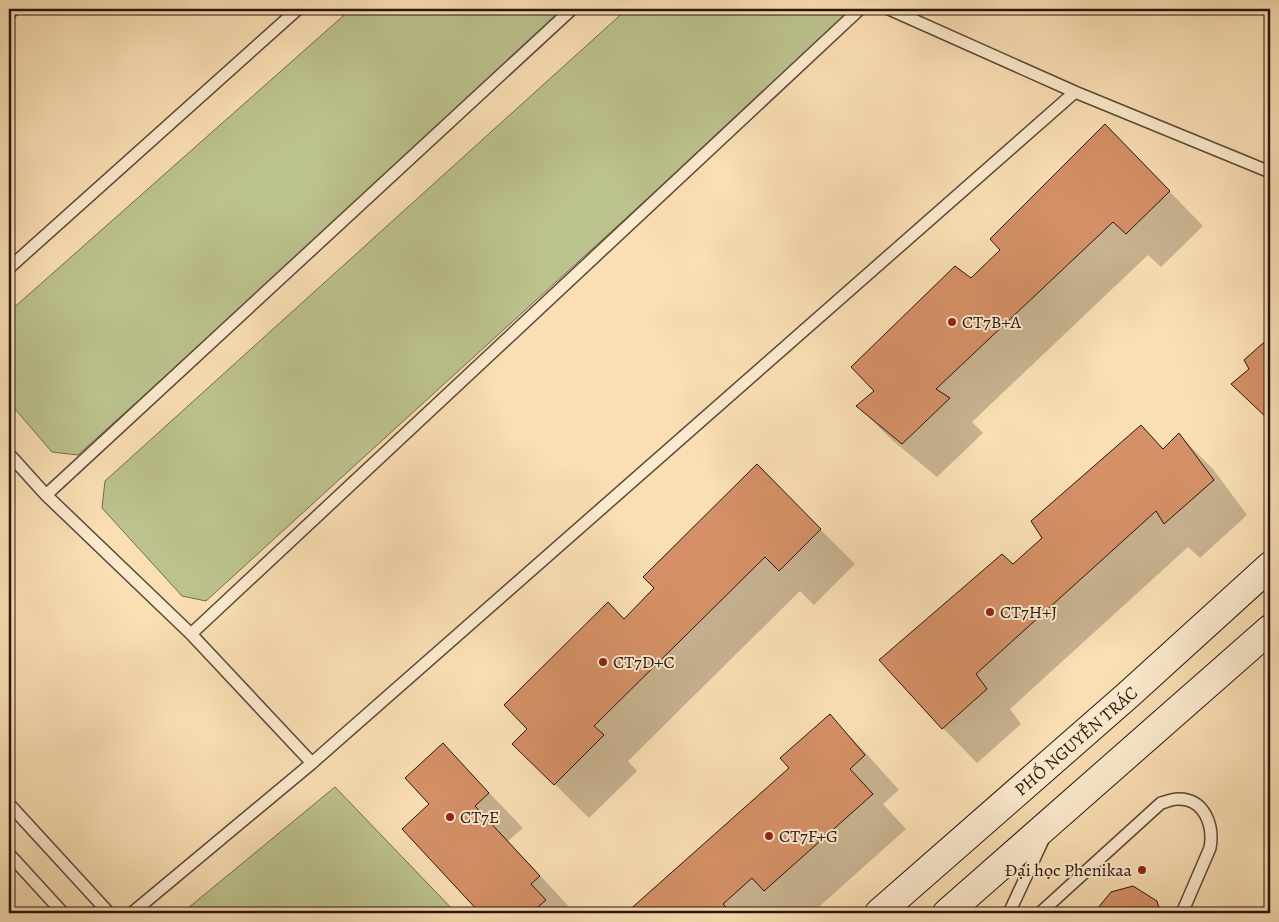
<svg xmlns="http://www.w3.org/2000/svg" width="1279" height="922" font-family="Alegreya,serif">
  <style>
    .green { fill: #bcc28e; stroke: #726c4e }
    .shadow { fill: #0003 }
    .building { fill: #d59067; stroke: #28150d }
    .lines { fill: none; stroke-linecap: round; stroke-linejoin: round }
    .service-casing { stroke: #5c4837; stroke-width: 14 }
    .secondary-casing { stroke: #28150d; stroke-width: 30 }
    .service { stroke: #fceace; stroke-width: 11 }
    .secondary { stroke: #fceace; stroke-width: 28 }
    .poi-dot { fill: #8f2418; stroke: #fceace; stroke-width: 2 }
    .labels { text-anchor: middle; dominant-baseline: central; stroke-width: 4; stroke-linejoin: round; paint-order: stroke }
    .poi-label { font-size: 18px; fill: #28150d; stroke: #fceace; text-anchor: start }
    .street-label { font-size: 18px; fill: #28150d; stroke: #fceace }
  </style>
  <rect width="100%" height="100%" fill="#fadfb4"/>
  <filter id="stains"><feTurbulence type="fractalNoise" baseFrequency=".004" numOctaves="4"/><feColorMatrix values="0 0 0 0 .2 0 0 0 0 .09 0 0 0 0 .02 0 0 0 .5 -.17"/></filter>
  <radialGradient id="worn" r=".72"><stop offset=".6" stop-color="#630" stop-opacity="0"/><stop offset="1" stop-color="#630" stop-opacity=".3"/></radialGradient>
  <!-- green -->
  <path class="green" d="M351,9H572L78,455L52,452L9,402V312Z
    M627,9H839L850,14L206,601L182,596L102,508L105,481Z
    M335,787L456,913H182Z"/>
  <!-- shadow -->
  <path class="shadow" d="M1139,160L1203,226L1161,267L1148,255L972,422L983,433L937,477L892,440L858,406L875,391L971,279Z
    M1270,339V421L1233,384L1250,369L1245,360Z
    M1179,435L1213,469L1247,515L1200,558L1188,547L1010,709L1021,724L977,763L943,728L1013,566L1164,450Z
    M757,466L855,564L814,605L800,591L628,761L637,771L589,818L514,744L624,620L656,588Z
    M830,716L864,751L899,790L883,804L906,829L812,913H788L787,912L785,913H628L790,768Z
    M443,745L523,828L508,841L573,911L571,913H482L403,829L431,804Z
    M1156,902L1167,913H1099V910Z"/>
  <!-- building -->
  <path class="building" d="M1105,124L1170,191L1126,234L1113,222L936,389L950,398L902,444L856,406L874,391L851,367L955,266L971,278L1000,250L990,239Z
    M1270,337V417L1268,419L1231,384L1249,369L1244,360Z
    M1141,425L1163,449L1179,433L1214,480L1164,524L1156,511L976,674L987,689L942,729L879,660L1002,554L1013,564L1042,538L1031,521Z
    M757,464L821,529L779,571L765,557L594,726L604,735L554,785L512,744L527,729L504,705L608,602L624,619L654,588L643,577Z
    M830,714L865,755L850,769L873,794L764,891L752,878L723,904L732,913H626L789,768L780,758Z
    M443,743L489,793L475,806L540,876L531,884L546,900L531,913H503L500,910L496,913H480L402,829L429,804L405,778Z
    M1133,886L1157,901L1160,913H1098L1097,909L1111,892Z"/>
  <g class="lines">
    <defs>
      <path id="service" d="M889,9L1075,92L1270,172
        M9,14L14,9
        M9,268L298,9
        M9,454L46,495L191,634L860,9
        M46,495L572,9
        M191,634L312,763
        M9,804L109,913
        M9,854L63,913
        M132,913L312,763L1075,92
        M1009,913L1043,840
        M1040,913L1161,803C1166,802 1172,799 1177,799C1205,798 1214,826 1210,848L1182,913"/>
      <path id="secondary" d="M879,913L1128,695L1270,566
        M947,913L1270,629"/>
    </defs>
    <!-- service casing -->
    <use href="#service" class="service-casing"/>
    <!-- secondary casing -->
    <use href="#secondary" class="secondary-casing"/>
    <!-- service -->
    <use href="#service" class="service"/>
    <!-- secondary -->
    <use href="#secondary" class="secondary"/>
  </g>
  <!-- markers -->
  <g class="poi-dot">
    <circle cx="952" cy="322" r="5"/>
    <circle cx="990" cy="612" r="5"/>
    <circle cx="603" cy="662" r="5"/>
    <circle cx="450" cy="817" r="5"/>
    <circle cx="769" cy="836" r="5"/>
    <circle cx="1142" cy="870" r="5"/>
  </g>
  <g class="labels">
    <!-- poi labels -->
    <g class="poi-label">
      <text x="962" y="322">CT7B+A</text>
      <text x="1000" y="612">CT7H+J</text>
      <text x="613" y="662">CT7D+C</text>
      <text x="460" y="817">CT7E</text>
      <text x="779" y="836">CT7F+G</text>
      <text x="1132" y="870" text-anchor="end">Đại học Phenikaa</text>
    </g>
    <!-- street labels -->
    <g class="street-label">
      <text transform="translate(1076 741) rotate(-41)">PHỐ NGUYỄN TRÁC</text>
    </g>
  </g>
  <!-- margin -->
  <rect width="1279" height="922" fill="none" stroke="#fadfb4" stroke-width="30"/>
  <rect x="10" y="10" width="1259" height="902" fill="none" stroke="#28150d" stroke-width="2.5"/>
  <rect x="15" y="15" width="1249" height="892" fill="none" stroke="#28150d"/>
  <rect width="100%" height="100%" filter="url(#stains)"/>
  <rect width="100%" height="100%" fill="url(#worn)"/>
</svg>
